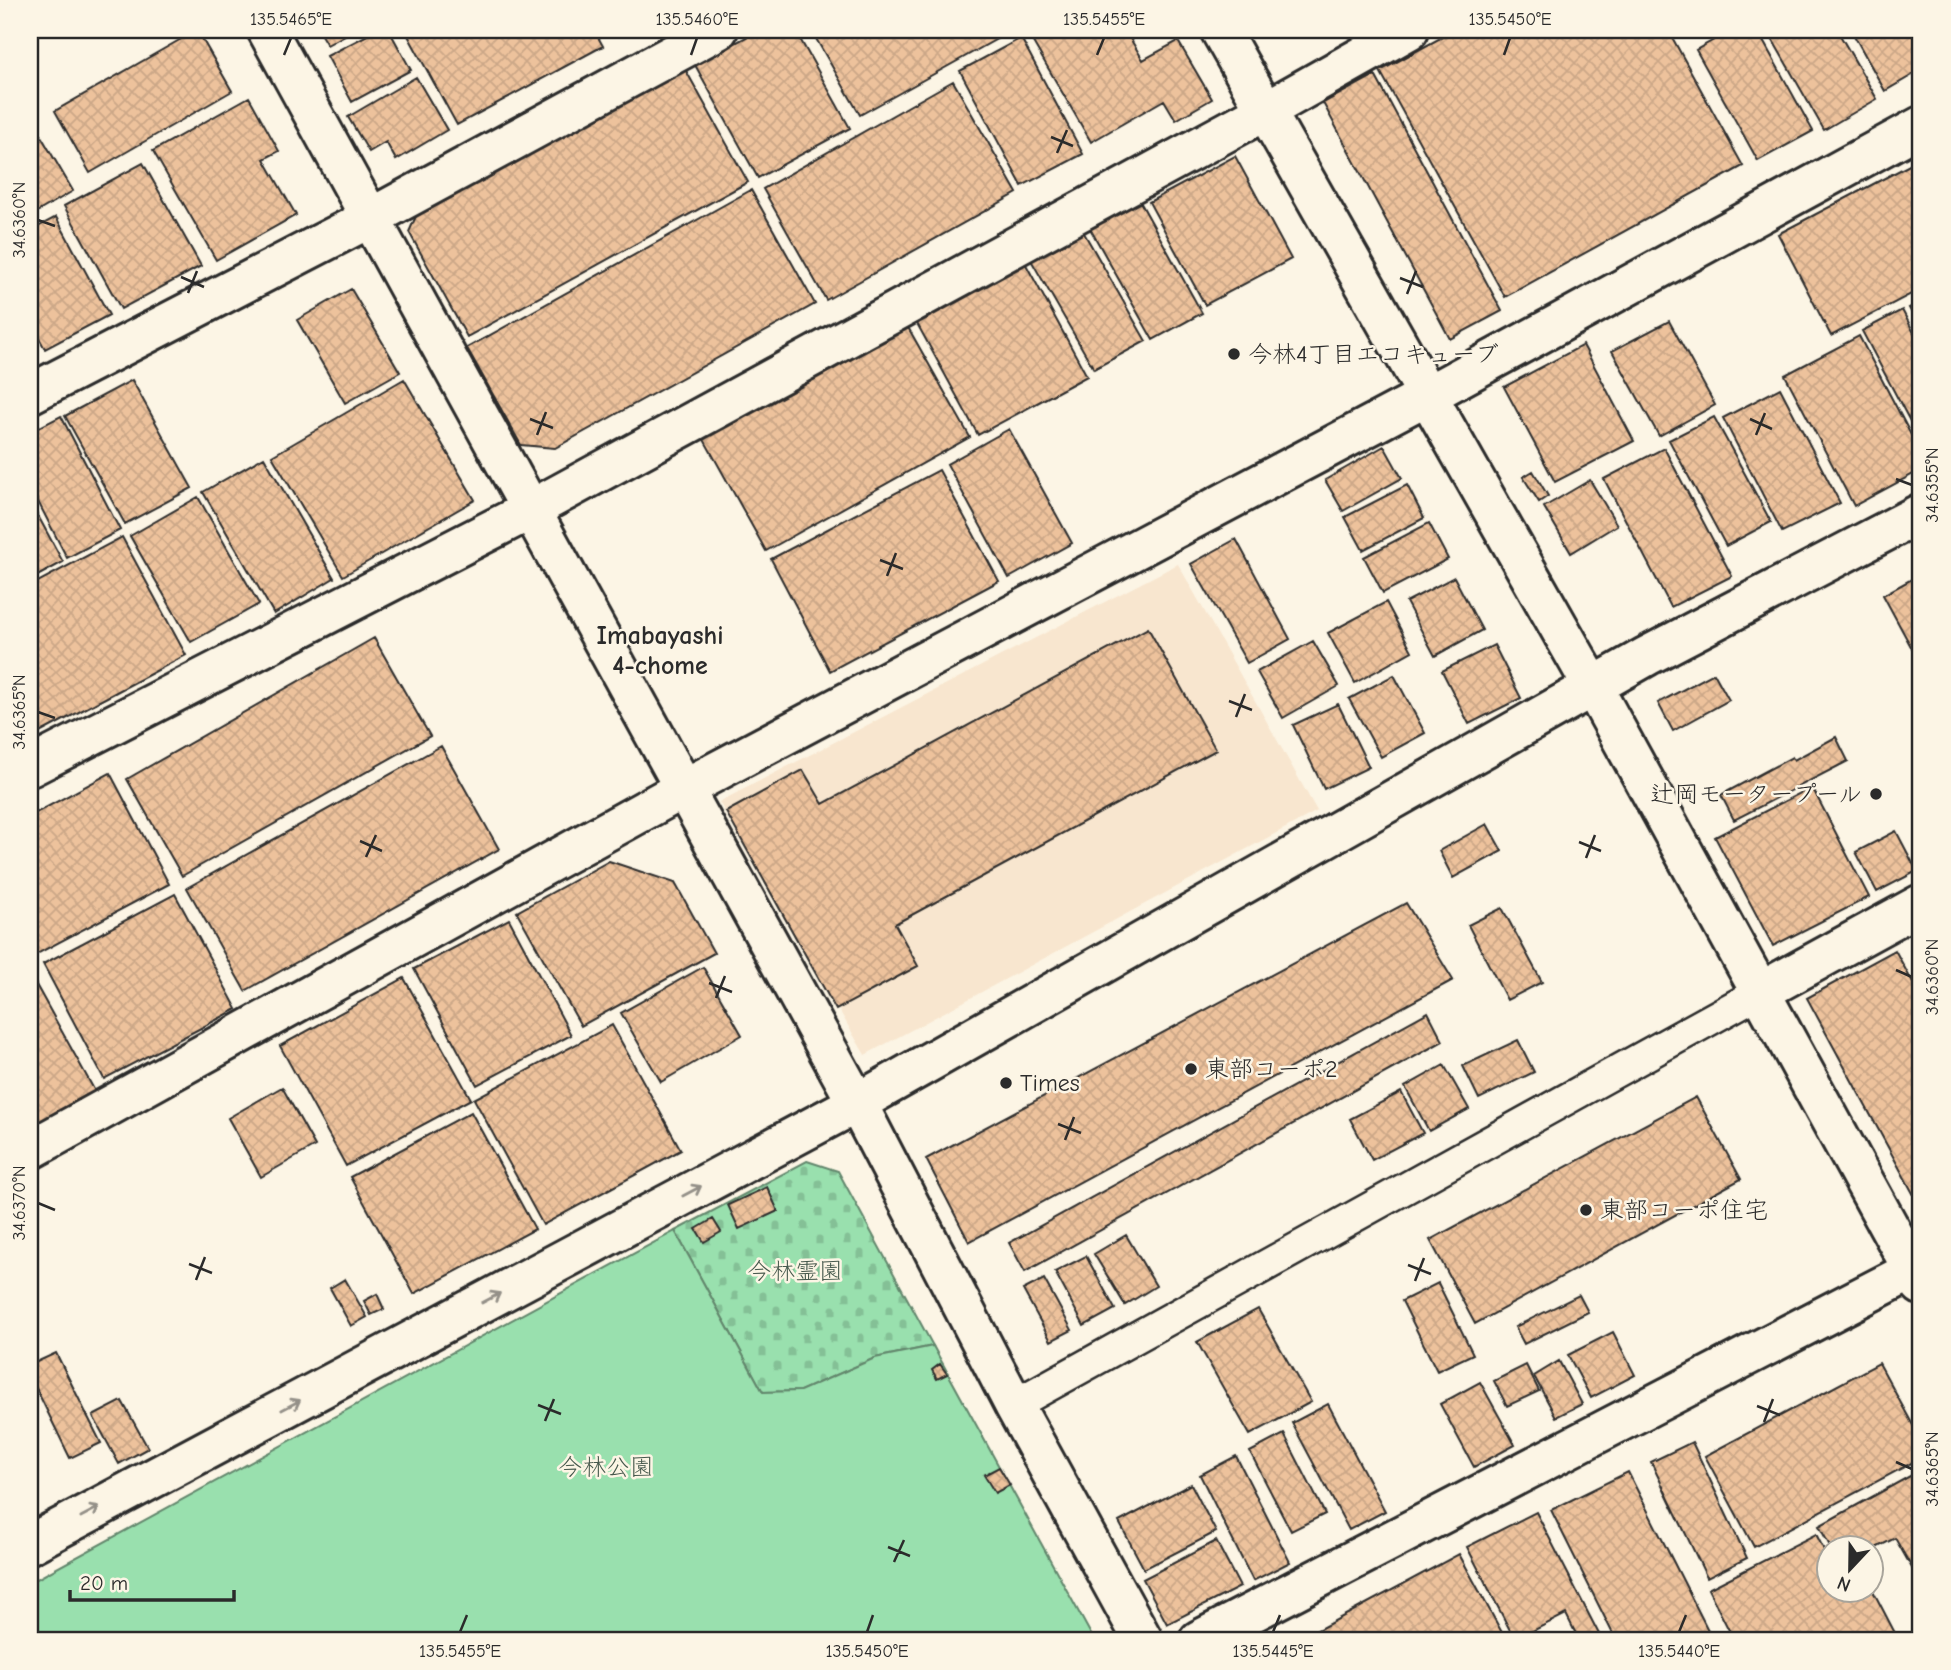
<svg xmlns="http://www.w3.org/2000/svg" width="1951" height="1670" font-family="'Comic Neue','Klee One',sans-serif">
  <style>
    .built { fill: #f8e6cf }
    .cemetery { fill: url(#cemetery-stones); stroke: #62866c; stroke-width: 2 }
    .green { fill: #99e0ae; stroke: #62866c; stroke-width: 2 }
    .building { fill: url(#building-cross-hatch); stroke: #2b2b2b; stroke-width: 2 }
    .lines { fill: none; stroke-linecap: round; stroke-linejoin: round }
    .lane-casing { stroke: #2b2b2b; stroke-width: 35 }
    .street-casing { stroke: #2b2b2b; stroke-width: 44 }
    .secondary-casing { stroke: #2b2b2b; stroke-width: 44 }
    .lane { stroke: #fcf5e5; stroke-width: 30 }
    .street { stroke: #fcf5e5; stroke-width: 38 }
    .secondary { stroke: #fcf5e5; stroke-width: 38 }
    .oneway { stroke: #949088 }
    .ticks { fill: none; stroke: #2b2b2b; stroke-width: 2.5 }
    .poi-dot { fill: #2b2b2b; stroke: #fcf5e5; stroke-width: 2.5 }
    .labels { text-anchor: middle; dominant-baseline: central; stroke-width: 5; stroke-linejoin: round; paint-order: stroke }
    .poi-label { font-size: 24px; fill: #2b2b2b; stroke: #fcf5e5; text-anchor: start }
    .park-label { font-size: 24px; fill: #46584c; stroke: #fcf5e5 }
    .neighbourhood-label { font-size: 26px; font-weight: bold; fill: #2b2b2b; stroke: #fcf5e5 }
    .neatline { fill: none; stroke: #2b2b2b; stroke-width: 2.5 }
    .ticks-label { font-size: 18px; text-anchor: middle; fill: #2b2b2b }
  </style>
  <defs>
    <pattern id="cemetery-stones" width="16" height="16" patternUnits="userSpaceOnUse" patternTransform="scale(1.75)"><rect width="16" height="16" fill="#99e0ae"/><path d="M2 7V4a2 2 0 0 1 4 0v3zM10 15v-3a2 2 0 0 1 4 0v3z" fill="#84c096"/></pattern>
    <pattern id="building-cross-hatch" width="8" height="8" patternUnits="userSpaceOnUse" patternTransform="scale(1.75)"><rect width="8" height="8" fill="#edc29c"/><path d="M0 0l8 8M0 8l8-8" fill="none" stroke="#cba787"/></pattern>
  </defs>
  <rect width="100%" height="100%" fill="#fcf5e5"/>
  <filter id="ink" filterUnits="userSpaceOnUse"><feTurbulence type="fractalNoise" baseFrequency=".0143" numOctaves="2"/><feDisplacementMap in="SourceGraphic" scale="14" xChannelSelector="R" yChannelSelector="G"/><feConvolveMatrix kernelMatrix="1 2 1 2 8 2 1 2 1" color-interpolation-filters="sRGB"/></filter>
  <g filter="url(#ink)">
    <!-- built -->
    <path class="built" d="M1178,564L1317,811L865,1055L719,802Z"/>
    <!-- cemetery -->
    <path class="cemetery" d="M807,1161L838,1171L933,1346L875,1358L800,1391L763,1392L675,1231Z"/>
    <!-- green -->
    <path class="green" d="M675,1231L763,1392L800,1391L875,1358L933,1346L1094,1640H35C27,1624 27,1598 33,1581Z"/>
    <!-- building -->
    <path class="building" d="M197,30L232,91L90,173L55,111Z
      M318,30H354L327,45Z
      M377,30H389L411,70L352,102L327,56Z
      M405,30H594L603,46L457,125Z
      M759,30H795L850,128L758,178L695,65Z
      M811,30H1013L860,115Z
      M1043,30H1125L1143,60L1178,41L1212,99L1176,120L1164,100L1091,142L1030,37Z
      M1455,30H1668L1743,166L1505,297L1380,71Z
      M1732,30H1757L1813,131L1758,161L1696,50Z
      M1767,30H1837L1877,99L1824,130Z
      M1851,30H1921V70L1885,91Z
      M1021,38L1083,154L1022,186L960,71Z
      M684,67L748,182L467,337L409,232L417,214Z
      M1375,75L1502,311L1450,339L1323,103Z
      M416,77L447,130L396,160L386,142L369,152L348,117Z
      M953,81L1017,193L826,300L763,189Z
      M249,97L279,151L264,159L296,215L216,260L153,151Z
      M30,117L73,191L30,216Z
      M1235,156L1291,259L1205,305L1149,202Z
      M1921,159V289L1831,336L1778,234Z
      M143,163L201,266L121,309L64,206Z
      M751,190L815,304L555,448L521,445L467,348Z
      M1138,198L1202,313L1153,340L1088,225Z
      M56,217L109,315L45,349L30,321V231Z
      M1080,226L1146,341L1094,369L1028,255Z
      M1023,259L1087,376L978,435L914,318Z
      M351,289L400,372L345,403L297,320Z
      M1921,302V330L1909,308Z
      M1902,310L1921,346V442L1862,331Z
      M1669,321L1715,405L1659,436L1612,351Z
      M905,322L970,437L766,551L702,436Z
      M1859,336L1921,454V470L1854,506L1785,375Z
      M1583,345L1634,441L1555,482L1504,387Z
      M404,379L475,500L343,576L272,456Z
      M132,380L192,488L125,524L65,416Z
      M1780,388L1840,503L1782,532L1723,418Z
      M61,416L120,530L67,558L30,486V432Z
      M1714,417L1771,522L1726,546L1669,440Z
      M1009,429L1072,543L1009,578L947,464Z
      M1384,446L1402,478L1343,511L1325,480Z
      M1664,448L1732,576L1671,607L1604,479Z
      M264,457L334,578L274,614L203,492Z
      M939,470L999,581L830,671L771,559Z
      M1533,471L1548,496L1539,502L1523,477Z
      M1590,480L1617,525L1571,553L1544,507Z
      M1407,485L1424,518L1363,550L1345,517Z
      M198,497L259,604L191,642L130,536Z
      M30,501L63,562L30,580Z
      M1429,523L1448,559L1383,593L1364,557Z
      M122,537L186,655L30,738V586Z
      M1236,539L1290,639L1247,663L1191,564Z
      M1921,574V665L1883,595Z
      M1454,577L1482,630L1435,656L1406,602Z
      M1386,602L1412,651L1355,683L1328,633Z
      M1148,628L1216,750L895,924L918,966L836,1010L726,812L803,770L823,804Z
      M374,638L430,736L182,876L127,779Z
      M1313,641L1339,686L1283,718L1257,672Z
      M1494,645L1521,698L1469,724L1442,671Z
      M1714,673L1729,700L1673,731L1658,703Z
      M1394,675L1425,733L1381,757L1349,699Z
      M1338,704L1369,767L1324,789L1293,725Z
      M1836,737L1848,761L1734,820L1721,795L1792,757L1794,760Z
      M441,746L499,849L245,991L187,888Z
      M110,773L169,884L37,954L30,940V816Z
      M1812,787L1869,897L1773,946L1715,837Z
      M1487,824L1502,851L1453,878L1439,851Z
      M1896,831L1917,871L1877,892L1856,852Z
      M609,861L675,883L714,953L581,1026L517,912Z
      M175,894L237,1009L104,1079L43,964Z
      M1406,903L1453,980L969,1242L926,1159Z
      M1502,908L1542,982L1507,1000L1468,925Z
      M509,919L571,1035L477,1085L414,969Z
      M1921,945V970L1911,951Z
      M1895,950L1921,998V1208L1807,998Z
      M703,967L742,1035L661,1082L621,1013Z
      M30,974L96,1093L35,1125L30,1115Z
      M404,978L471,1099L346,1166L280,1046Z
      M1428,1012L1443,1041L1025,1272L1009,1243Z
      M612,1025L681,1150L543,1225L474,1099Z
      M1518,1040L1534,1072L1479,1099L1463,1066Z
      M1444,1065L1469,1109L1429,1131L1405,1087Z
      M282,1087L315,1146L261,1177L228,1118Z
      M1401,1092L1423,1133L1372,1160L1350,1119Z
      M1696,1097L1741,1179L1475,1324L1430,1240Z
      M471,1112L535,1229L414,1294L350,1177Z
      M767,1187L778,1211L739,1229L728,1205Z
      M713,1219L721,1232L704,1242L696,1229Z
      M1126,1235L1156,1286L1125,1305L1094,1254Z
      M1086,1256L1115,1309L1084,1326L1055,1272Z
      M345,1279L367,1317L351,1326L330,1288Z
      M1044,1279L1072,1330L1051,1341L1023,1290Z
      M1438,1283L1473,1354L1437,1371L1402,1301Z
      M377,1294L384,1309L371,1315L364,1301Z
      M1579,1295L1588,1312L1524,1344L1515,1327Z
      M1258,1309L1311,1402L1250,1435L1197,1342Z
      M1613,1332L1635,1375L1591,1398L1568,1355Z
      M56,1353L101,1443L70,1458L30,1376V1365Z
      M1559,1361L1582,1404L1556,1417L1534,1376Z
      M1879,1363L1921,1440V1458L1754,1547L1705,1456Z
      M940,1364L947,1374L937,1379L932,1370Z
      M1526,1365L1539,1391L1507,1406L1494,1381Z
      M1480,1382L1515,1445L1474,1467L1440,1404Z
      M122,1401L148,1448L119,1464L93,1416Z
      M1328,1404L1385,1511L1349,1530L1292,1423Z
      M1284,1434L1325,1514L1291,1531L1250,1452Z
      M1692,1442L1747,1558L1707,1578L1651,1462Z
      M1236,1456L1290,1562L1253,1581L1200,1475Z
      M999,1467L1010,1485L995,1493L984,1475Z
      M1921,1470V1584L1895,1538L1870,1551V1548H1831L1819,1526Z
      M1628,1472L1713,1640H1616L1551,1510Z
      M1191,1484L1216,1532L1144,1569L1119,1522Z
      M1536,1512L1602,1640H1579L1566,1614L1515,1640L1467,1547Z
      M1816,1534L1828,1558V1590H1870V1585L1895,1633L1881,1640H1734L1708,1589Z
      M1216,1541L1240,1587L1167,1624L1143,1579Z
      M1459,1554L1506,1640H1299Z"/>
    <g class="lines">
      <defs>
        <path id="lane" d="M1014,1405L1760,992"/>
        <path id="street" d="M267,30L857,1103L1014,1405L1143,1640
          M30,394L372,217L718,30
          M30,767L530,510L1265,111L1409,30
          M1760,992L1921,904
          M30,1150L683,789L1426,396L1921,126
          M30,1544L857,1103L1647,656L1921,513
          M1199,1640L1913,1270"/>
        <path id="secondary" d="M1220,30L1593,687L1921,1285"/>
      </defs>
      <!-- lane casing -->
      <use href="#lane" class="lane-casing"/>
      <!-- street casing -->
      <use href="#street" class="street-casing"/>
      <!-- secondary casing -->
      <use href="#secondary" class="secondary-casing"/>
      <!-- lane -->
      <use href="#lane" class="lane"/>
      <!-- street -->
      <use href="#street" class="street"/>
      <!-- secondary -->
      <use href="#secondary" class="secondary"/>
    </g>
    <!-- one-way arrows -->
    <defs><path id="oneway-shaft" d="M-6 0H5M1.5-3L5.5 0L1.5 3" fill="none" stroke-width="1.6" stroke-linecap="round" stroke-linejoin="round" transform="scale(1.75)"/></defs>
    <g class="oneway">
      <use href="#oneway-shaft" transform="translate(692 1191) rotate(-28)"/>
      <use href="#oneway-shaft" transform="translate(491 1298) rotate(-28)"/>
      <use href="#oneway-shaft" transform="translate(291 1405) rotate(-28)"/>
      <use href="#oneway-shaft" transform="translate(90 1512) rotate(-28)"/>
    </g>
  </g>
  <!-- ticks -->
  <path class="ticks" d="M284,55L291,38M691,55L697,38M1097,55L1104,38M1504,55L1510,38M1051,137L1073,146M1057,153L1067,130M38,220L55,226M181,277L204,287M1400,278L1423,287M188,293L197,271M1407,294L1416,271M530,419L553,428M1750,419L1772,429M537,435L546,412M1756,435L1765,413M1896,479L1912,485M880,560L903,569M887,576L896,553M1229,701L1252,710M38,712L55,718M1236,717L1245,694M360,841L382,851M1579,842L1601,851M366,857L376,835M1586,858L1595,835M1896,970L1912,977M709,983L732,992M716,998L725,976M1058,1124L1081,1133M1065,1140L1074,1117M38,1203L55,1210M189,1264L212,1273M1408,1265L1431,1274M196,1280L205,1257M1415,1281L1424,1258M538,1405L561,1414M1757,1406L1780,1415M545,1421L554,1399M1764,1422L1773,1399M1896,1462L1912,1469M888,1547L910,1556M894,1562L904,1540M460,1632L467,1615M867,1632L873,1615M1273,1632L1280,1615M1679,1632L1686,1615"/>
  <!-- markers -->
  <g class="poi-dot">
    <circle cx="1234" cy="354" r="7"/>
    <circle cx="1876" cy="794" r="7"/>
    <circle cx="1191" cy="1069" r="7"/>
    <circle cx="1006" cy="1083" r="7"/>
    <circle cx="1586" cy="1210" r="7"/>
  </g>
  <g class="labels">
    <!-- poi labels -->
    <g class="poi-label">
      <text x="1248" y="354">今林4丁目エコキューブ</text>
      <text x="1862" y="794" text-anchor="end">辻岡モータープール</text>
      <text x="1205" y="1069">東部コーポ2</text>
      <text x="1020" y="1083">Times</text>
      <text x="1600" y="1210">東部コーポ住宅</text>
    </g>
    <!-- park labels -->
    <g class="park-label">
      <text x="795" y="1271">今林霊園</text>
      <text x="606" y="1467">今林公園</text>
    </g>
    <!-- neighbourhood labels -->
    <g class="neighbourhood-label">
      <text x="660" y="636">Imabayashi<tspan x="660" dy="30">4-chome</tspan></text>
    </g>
  </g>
  <!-- margin -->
  <rect width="1951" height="1670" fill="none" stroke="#fcf5e5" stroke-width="77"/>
  <!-- north arrow -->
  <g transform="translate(1850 1569) rotate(202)"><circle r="33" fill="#fcf5e5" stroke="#a8a49b" stroke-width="2"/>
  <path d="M0-5L12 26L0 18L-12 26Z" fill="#2b2b2b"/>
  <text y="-10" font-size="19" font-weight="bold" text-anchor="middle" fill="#2b2b2b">N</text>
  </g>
  <!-- scale -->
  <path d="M70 1590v10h164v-10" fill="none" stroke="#2b2b2b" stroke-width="3.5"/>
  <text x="80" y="1590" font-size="21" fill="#2b2b2b" stroke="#fcf5e5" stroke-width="5" paint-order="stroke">20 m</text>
  <rect x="38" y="38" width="1874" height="1594" class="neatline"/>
  <g class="ticks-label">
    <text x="291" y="25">135.5465°E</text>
    <text x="697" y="25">135.5460°E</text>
    <text x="1104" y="25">135.5455°E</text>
    <text x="1510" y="25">135.5450°E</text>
    <text transform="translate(19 220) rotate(-90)" y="6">34.6360°N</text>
    <text transform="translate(1932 485) rotate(-90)" y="6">34.6355°N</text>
    <text transform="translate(19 712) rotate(-90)" y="6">34.6365°N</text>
    <text transform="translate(1932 977) rotate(-90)" y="6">34.6360°N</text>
    <text transform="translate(19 1203) rotate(-90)" y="6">34.6370°N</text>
    <text transform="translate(1932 1469) rotate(-90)" y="6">34.6365°N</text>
    <text x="460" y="1657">135.5455°E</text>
    <text x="867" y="1657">135.5450°E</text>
    <text x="1273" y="1657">135.5445°E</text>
    <text x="1679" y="1657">135.5440°E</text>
  </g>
</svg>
